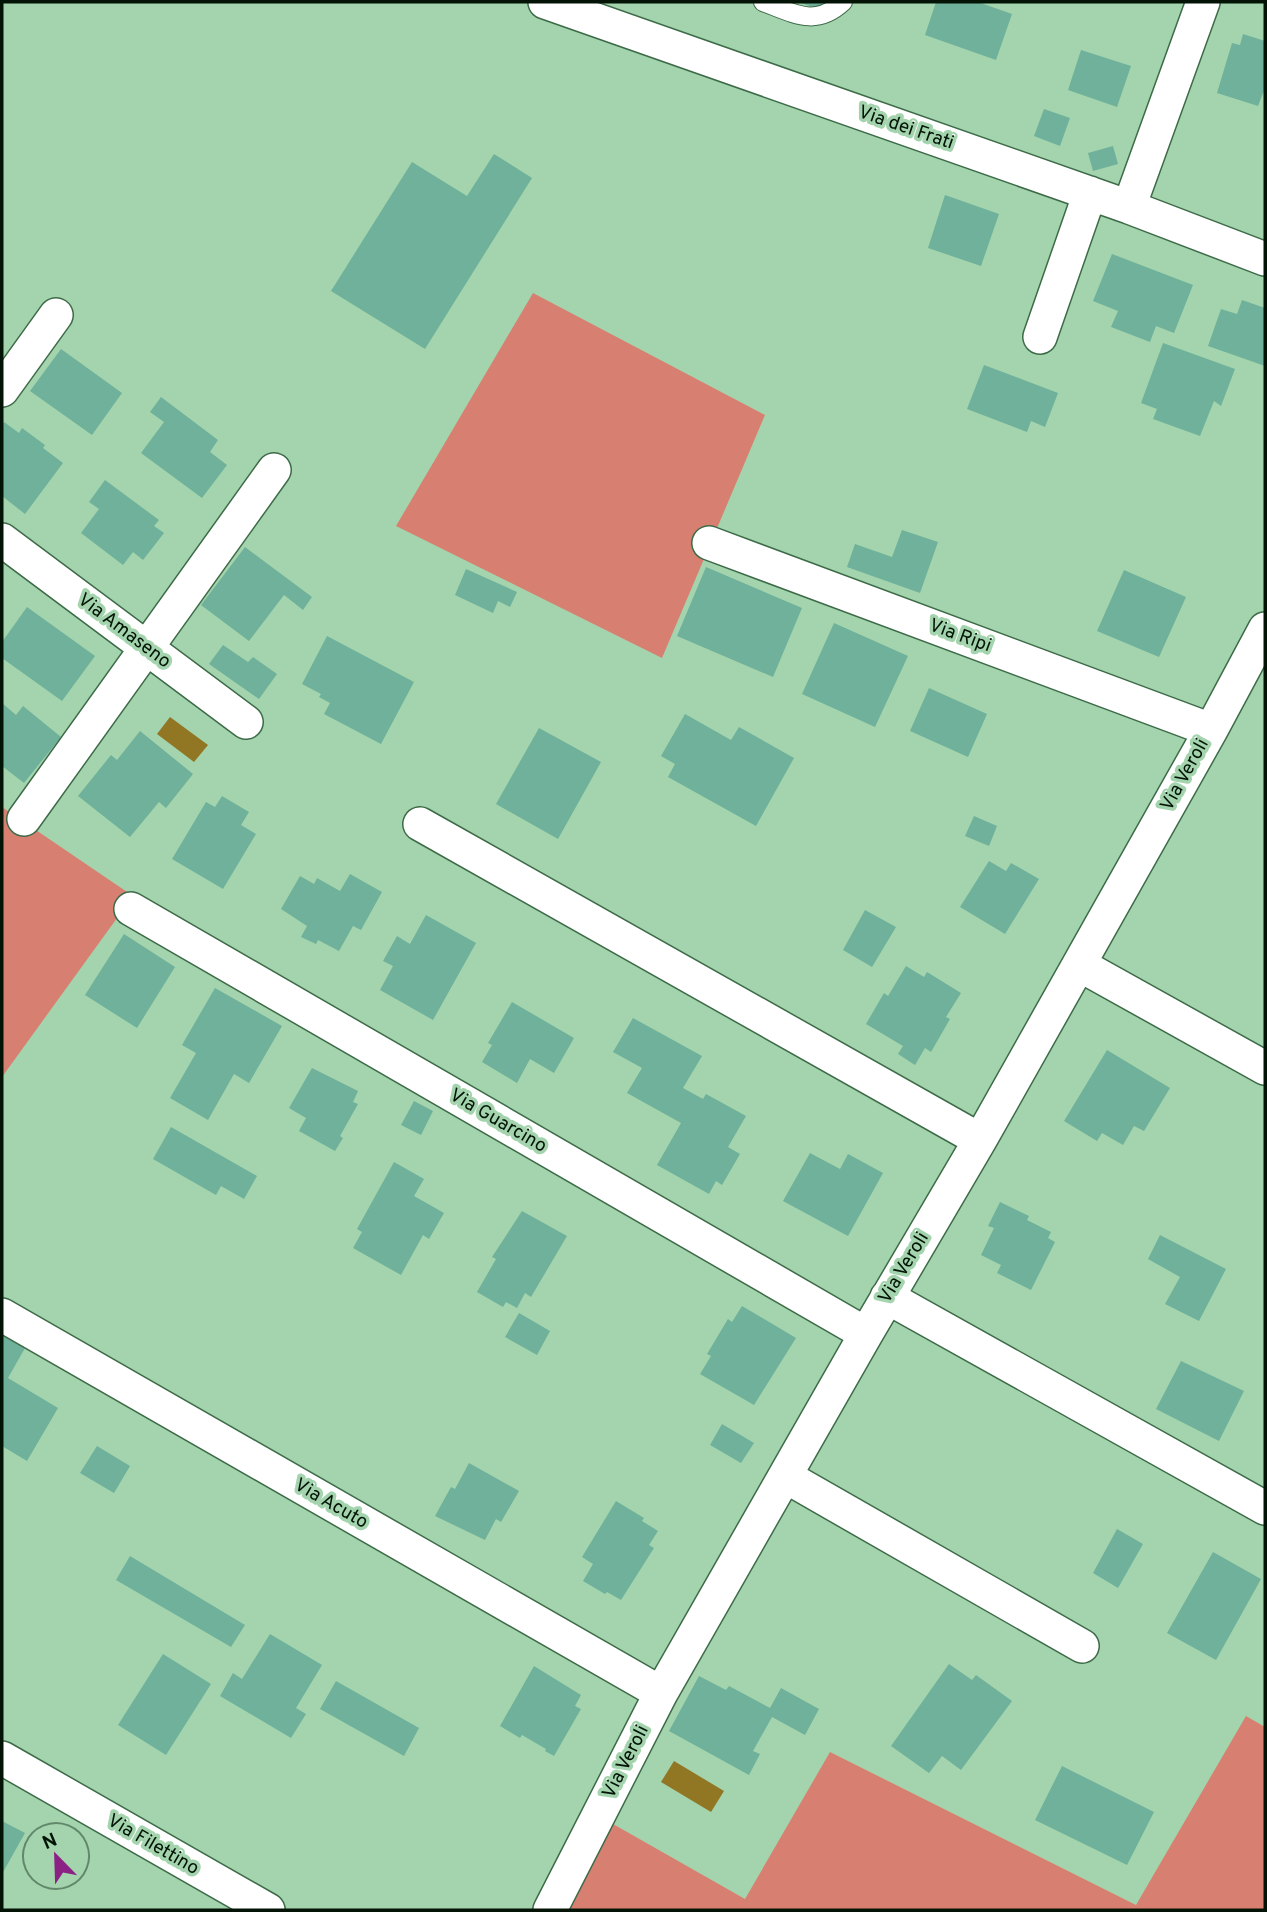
<svg xmlns="http://www.w3.org/2000/svg" width="1267" height="1912" font-family="Overpass,sans-serif">
  <style>
    .green { fill: #d78071 }
    .water { fill: #917624 }
    .building { fill: #6fb19a }
    .lines { fill: none; stroke-linecap: round; stroke-linejoin: round }
    .service-casing { stroke: #3d6b48; stroke-width: 20 }
    .minor-casing { stroke: #3d6b48; stroke-width: 36 }
    .service { stroke: #fff; stroke-width: 18 }
    .minor { stroke: #fff; stroke-width: 33 }
    .labels { text-anchor: middle; dominant-baseline: central; stroke-width: 7; stroke-linejoin: round; paint-order: stroke }
    .street-label { font-size: 19px; fill: #031407; stroke: #a3d4ad }
  </style>
  <rect width="100%" height="100%" fill="#a3d4ad"/>
  <!-- green -->
  <path class="green" d="M533,293L765,415L662,658L396,526Z
    M2,807L133,896L2,1077Z
    M1246,1716L1265,1727V1910H563L613,1824L745,1899L830,1752L1136,1905Z"/>
  <!-- water -->
  <path class="water" d="M170,717L208,745L194,762L157,734Z
    M674,1761L724,1791L711,1812L661,1782Z"/>
  <!-- building -->
  <path class="building" d="M798,2H831L827,12Z
    M936,2H978L1012,14L996,60L925,35Z
    M1243,34L1265,41V88L1258,106L1217,93L1232,43L1240,45Z
    M1081,50L1131,66L1117,107L1068,90Z
    M1044,109L1070,118L1060,146L1034,136Z
    M1113,146L1118,164L1093,171L1088,153Z
    M494,154L532,178L425,349L331,291L412,162L467,196Z
    M945,195L999,214L981,266L928,248Z
    M1112,254L1193,285L1174,333L1156,326L1150,342L1111,327L1118,311L1093,301Z
    M1242,300L1265,308V366L1208,346L1221,309L1237,314Z
    M1163,343L1235,369L1221,406L1214,401L1200,436L1153,419L1157,409L1141,403Z
    M61,349L122,393L92,435L30,391Z
    M984,365L1058,393L1045,427L1031,421L1027,432L967,409Z
    M161,397L218,440L210,452L227,465L202,498L141,453L164,422L150,412Z
    M4,422L19,433L22,428L45,445L43,448L63,463L25,514L2,496V425Z
    M105,480L159,520L154,526L164,533L143,560L133,552L123,565L81,533L99,509L89,502Z
    M902,530L938,542L920,593L847,567L855,544L892,557Z
    M245,547L312,597L303,610L284,595L249,641L201,605Z
    M706,567L802,608L773,677L677,636Z
    M466,569L517,592L510,607L498,601L493,613L455,595Z
    M1124,570L1186,597L1159,657L1097,631Z
    M27,607L95,656L62,701L2,658V642Z
    M834,623L908,656L875,727L802,694Z
    M327,636L414,682L381,744L324,714L330,703L319,697L321,694L302,684Z
    M223,645L248,662L253,657L277,674L259,699L209,664Z
    M929,688L987,714L968,757L910,731Z
    M2,703L16,715L23,706L61,737L24,783L2,766Z
    M685,714L731,740L739,727L794,758L756,826L668,777L675,764L661,756Z
    M539,728L601,762L558,839L496,804Z
    M140,731L193,774L166,808L159,802L130,837L78,796L111,755L117,760Z
    M222,796L249,812L241,825L256,834L223,889L172,859L206,802L215,807Z
    M974,816L997,826L989,846L965,836Z
    M989,861L1006,871L1011,863L1039,879L1005,934L960,907Z
    M350,874L382,892L361,930L353,926L339,951L318,940L316,944L301,937L307,926L281,909L300,876L314,884L317,878L340,891Z
    M865,910L896,927L872,967L843,950Z
    M426,915L476,943L433,1020L380,990L393,966L383,961L397,936L410,944Z
    M124,934L175,967L137,1028L85,995Z
    M906,966L924,977L927,972L961,993L946,1017L950,1019L931,1052L925,1048L915,1065L898,1054L903,1046L866,1024L884,993L888,996Z
    M215,988L282,1026L249,1083L234,1074L208,1120L170,1098L196,1053L182,1045Z
    M512,1002L574,1038L554,1073L530,1059L517,1083L482,1062L492,1045L488,1043Z
    M633,1018L702,1056L683,1088L703,1099L706,1094L746,1116L728,1147L740,1154L722,1185L716,1181L709,1194L657,1165L681,1123L627,1093L642,1068L613,1052Z
    M1107,1050L1170,1088L1144,1131L1134,1126L1123,1145L1102,1133L1097,1141L1064,1121Z
    M312,1068L358,1091L353,1102L358,1104L340,1136L343,1138L335,1151L299,1131L306,1118L289,1108Z
    M414,1101L433,1111L421,1135L401,1125Z
    M171,1127L257,1176L244,1199L221,1186L216,1195L153,1159Z
    M810,1153L840,1169L848,1154L883,1173L848,1236L783,1201Z
    M394,1162L424,1179L414,1196L444,1213L429,1239L423,1235L401,1275L353,1248L362,1232L357,1229Z
    M1000,1202L1029,1216L1027,1220L1051,1232L1048,1238L1055,1242L1031,1290L997,1273L1001,1265L981,1255L994,1228L988,1226Z
    M522,1211L567,1236L531,1297L525,1293L517,1308L506,1302L503,1307L477,1292L496,1259L492,1257Z
    M1160,1235L1226,1269L1199,1321L1165,1304L1180,1277L1148,1259Z
    M742,1306L796,1338L754,1405L700,1374L711,1356L707,1354L728,1319L732,1322Z
    M519,1313L550,1331L537,1355L505,1337Z
    M2,1335L25,1348L8,1378L58,1408L27,1461L2,1446Z
    M1181,1361L1244,1391L1219,1441L1156,1409Z
    M722,1424L754,1443L741,1463L710,1445Z
    M97,1446L130,1466L114,1493L80,1473Z
    M469,1463L519,1491L501,1522L496,1519L485,1540L435,1516L451,1487L455,1489Z
    M616,1501L644,1518L642,1521L658,1531L649,1545L654,1548L621,1600L607,1592L605,1594L583,1581L593,1564L582,1557Z
    M1117,1529L1143,1544L1118,1588L1093,1573Z
    M1213,1552L1261,1579L1216,1660L1167,1633Z
    M130,1556L245,1625L231,1647L116,1580Z
    M270,1634L322,1665L296,1708L306,1714L291,1738L220,1696L233,1673L242,1679Z
    M163,1654L211,1684L166,1755L118,1725Z
    M949,1664L972,1680L976,1675L1012,1701L961,1770L942,1756L929,1773L891,1746Z
    M534,1666L581,1695L575,1706L581,1709L554,1756L545,1751L546,1749L522,1735L520,1738L500,1726Z
    M699,1676L726,1690L729,1686L770,1708L781,1688L819,1709L805,1735L772,1717L753,1751L760,1754L749,1775L669,1731Z
    M336,1681L419,1728L404,1756L320,1709Z
    M1062,1766L1154,1812L1127,1865L1035,1820Z
    M2,1821L25,1833L2,1874Z"/>
  <g class="lines">
    <defs>
      <path id="service" d="M763,2C793,13 815,28 843,2"/>
      <path id="minor" d="M545,2L1129,207L1265,259
        M1129,207L1203,2
        M1040,337L1090,193
        M2,390L56,315
        M2,540L246,722
        M709,543L1211,730
        M24,819L274,470
        M420,824L980,1140
        M131,909L866,1334
        M1080,965L1265,1068
        M887,1297L1265,1508
        M2,1315L661,1693
        M785,1476L1082,1646
        M2,1758L268,1910
        M550,1910L661,1693L866,1334L980,1140L1211,730L1265,629"/>
    </defs>
    <!-- service casing -->
    <use href="#service" class="service-casing"/>
    <!-- minor casing -->
    <use href="#minor" class="minor-casing"/>
    <!-- service -->
    <use href="#service" class="service"/>
    <!-- minor -->
    <use href="#minor" class="minor"/>
  </g>
  <g class="labels">
    <!-- street labels -->
    <g class="street-label">
      <text transform="translate(906 128) rotate(19)">Via dei Frati</text>
      <text transform="translate(124 631) rotate(37)">Via Amaseno</text>
      <text transform="translate(960 636) rotate(20)">Via Ripi</text>
      <text transform="translate(1185 775) rotate(-61)">Via Veroli</text>
      <text transform="translate(498 1121) rotate(30)">Via Guarcino</text>
      <text transform="translate(904 1268) rotate(-59)">Via Veroli</text>
      <text transform="translate(331 1504) rotate(30)">Via Acuto</text>
      <text transform="translate(626 1762) rotate(-63)">Via Veroli</text>
      <text transform="translate(153 1845) rotate(30)">Via Filettino</text>
    </g>
  </g>
  <!-- border -->
  <rect width="1267" height="1912" fill="none" stroke="#031407" stroke-width="7"/>
  <!-- north arrow -->
  <g transform="translate(56 1856) rotate(337)"><circle r="33" fill="#a3d4ad" stroke="#63876b" stroke-width="2"/>
  <path d="M0-5L12 26L0 18L-12 26Z" fill="#8b2185"/>
  <text y="-10" font-size="19" font-weight="bold" text-anchor="middle" fill="#031407">N</text>
  </g>
</svg>
